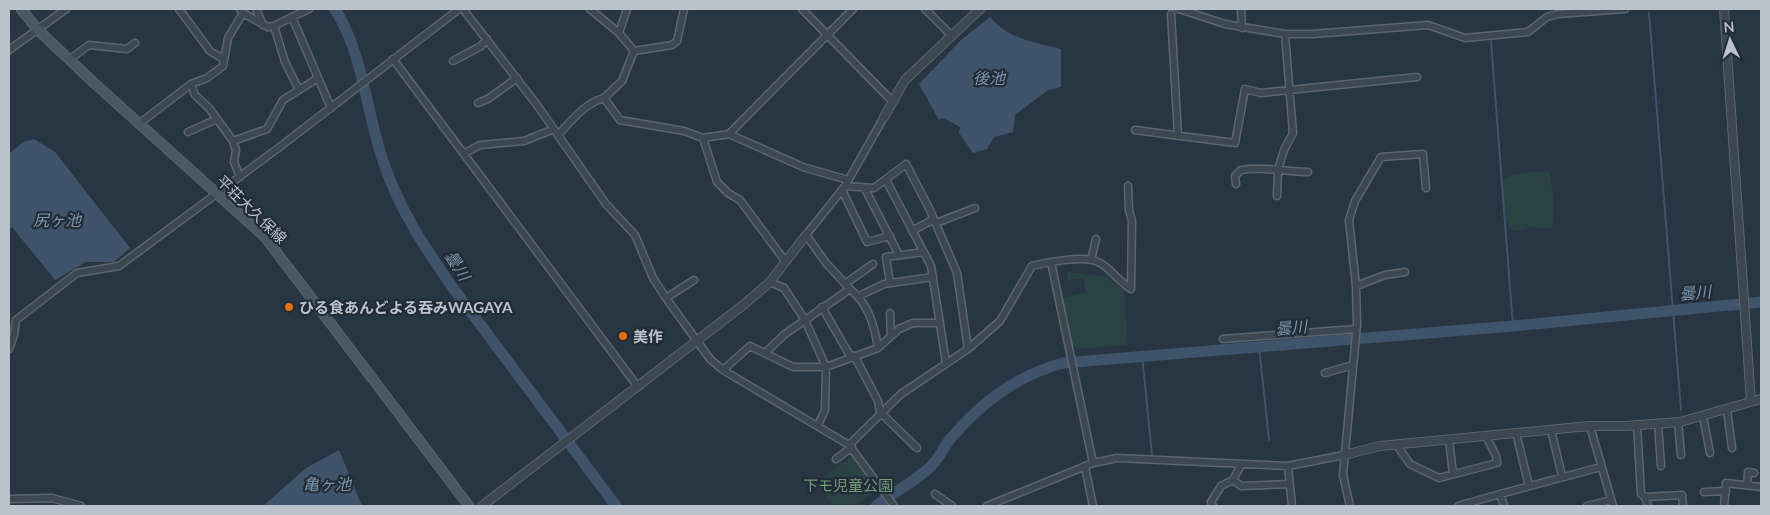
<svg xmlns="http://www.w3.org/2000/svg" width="1770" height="515" font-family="Lato,'Noto Sans JP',sans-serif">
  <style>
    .green { fill: #2a4243 }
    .water { fill: #3f546a }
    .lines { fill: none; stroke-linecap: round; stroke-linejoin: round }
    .stream { stroke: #3f546a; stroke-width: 2 }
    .river { stroke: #3f546a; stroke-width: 11 }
    .minor-casing { stroke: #5b656f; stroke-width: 9 }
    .tertiary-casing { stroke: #5b656f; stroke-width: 10 }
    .secondary-casing { stroke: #5b656f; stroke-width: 11 }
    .minor { stroke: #3d4752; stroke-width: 6 }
    .tertiary { stroke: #3d4752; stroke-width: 8 }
    .secondary { stroke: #4b5765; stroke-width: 9 }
    .food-dot { fill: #e8710a; stroke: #212c37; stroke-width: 2 }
    .labels { text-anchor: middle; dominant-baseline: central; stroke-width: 4.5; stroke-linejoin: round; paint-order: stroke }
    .street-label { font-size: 15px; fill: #bac2cc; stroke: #212c37 }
    .poi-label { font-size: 15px; font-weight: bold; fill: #bac2cc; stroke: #212c37; text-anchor: start }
    .park-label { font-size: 15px; fill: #729b78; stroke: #212c37 }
    .water-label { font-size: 16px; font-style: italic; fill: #7c95ad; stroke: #212c37 }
  </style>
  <rect width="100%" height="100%" fill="#283542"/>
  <!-- green -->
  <path class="green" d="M1549,171C1552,188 1558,213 1551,229L1531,227L1520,231L1510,229L1506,218L1502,181C1513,170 1535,173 1549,171Z
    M1067,272L1104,276L1124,290L1128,345L1078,349L1071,345L1062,298L1086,292L1083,278L1068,280Z
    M855,454L877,490L855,506H833L816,482Z"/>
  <!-- water -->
  <path class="water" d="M990,17C1008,39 1034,42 1061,49V87L1048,90L1015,115L1013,132L994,137L987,149L973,153L959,133L960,127L943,118L939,120L919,84L960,41Z
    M34,139L55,152L130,248L114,262H86L55,280L12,227L9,229V154L23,142Z
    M339,450L362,506H263L306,468Z"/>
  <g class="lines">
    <!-- stream -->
    <path class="stream" d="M1649,13L1681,410
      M1491,41L1513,326
      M1259,346L1269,440
      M1142,355L1152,455
      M9,502H57"/>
    <!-- river -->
    <path class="river" d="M335,9C363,54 366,109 382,158C398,208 426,250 456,292L616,506
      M876,506C893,493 912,483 928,469C938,461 943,448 951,438C982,402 1016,376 1063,363L1513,326L1761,302"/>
    <defs>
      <path id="minor" d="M179,9L210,51L223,59
        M256,9L263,25
        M309,9L292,17L331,108
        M463,9L537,105L606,204L635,235L653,278L666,298L710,359L723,370L849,445L894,506
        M590,9L619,33L634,51L672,45L677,41L684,9
        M802,9L892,101
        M925,9L951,35
        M1179,9L1225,24L1285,34H1313L1428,25L1465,38L1528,32L1547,17L1558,14L1625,9
        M1241,9L1242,28
        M243,13L268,27L274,26L292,17
        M1171,14L1178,136
        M274,26L285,62L299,90
        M619,33L627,9
        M9,50L66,9
        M393,59L638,387
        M69,60L89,45L127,49L135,43
        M453,61L481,46L487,39
        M191,84L195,95L209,108L233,141L236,150L234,162L240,177
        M604,98L622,81L634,51
        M478,103L488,99L517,78
        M140,123L191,84L207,78L223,66L228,38L243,13L240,9
        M1135,130L1235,143L1245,89L1261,93L1417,77
        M188,132L217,119
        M729,134L853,9
        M558,135C571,121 585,103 604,98L620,120L684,131L703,138L729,134L803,167L848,180
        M703,138L717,182L728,193L740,200L785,261
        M233,141L267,129L283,100L318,78
        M465,153L480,145L524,141L554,129
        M886,180L931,266L946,363
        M1236,184L1235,176L1241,170C1264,166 1285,172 1308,172
        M845,186L874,188L906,164L929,208L957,273L968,349
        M865,189L899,255
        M842,190L867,242L890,236
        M1277,196L1278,170L1284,150L1293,133L1285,34
        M936,223L975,208
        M912,231L934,219
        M1091,260L1096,239
        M1051,262L1093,463
        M770,282L784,288L805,320L826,367L825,410L818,425
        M890,283L886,257L924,252
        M845,284L873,264
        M1356,286L1385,275L1405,272
        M850,289C869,305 874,324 878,348
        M859,296L884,284L933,277
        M666,298L694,280
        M822,307L849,354L855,357L878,401L880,412L917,448
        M890,313L891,336
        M1223,339L1356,329
        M9,349L14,335L16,320L77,273L119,266L281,146L459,9
        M766,352L785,334L850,289L826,263L806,235L845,186L884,117
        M723,370L750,346L793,367H826L878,348L899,329L913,323H940
        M1325,373L1353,365
        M1727,410L1732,448
        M1703,416L1710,453
        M1678,422L1681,455
        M1658,423L1661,466
        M1637,425L1641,494L1645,497
        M1590,426L1613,506
        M1551,430L1562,476
        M1516,433L1529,486
        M1449,440L1453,474
        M1396,444L1410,464L1439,478L1497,463L1496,456L1486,436
        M849,445L901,394L968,349L1000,321L1032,266C1047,262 1085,255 1098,262C1110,267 1119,282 1131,289L1132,221L1129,210L1128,186
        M836,459L852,447
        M1288,466L1292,506
        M1085,467L1093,506
        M1233,480L1241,486L1290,484
        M1747,485L1748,472L1754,473
        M1704,492L1726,491
        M935,494L952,506
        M9,499L52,498L81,506
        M987,506L1093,463L1117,458L1288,466L1344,455
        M1213,506L1211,502L1221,486L1233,480L1241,465
        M1350,506L1343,475L1357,324L1356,286L1349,220L1355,201L1381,157L1423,154L1426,188
        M1458,506L1500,494
        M1504,506L1500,494L1601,467
        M1587,506L1611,500
        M1648,506L1645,497L1682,495L1683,506
        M1724,506L1726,483L1761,487"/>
      <path id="tertiary" d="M1724,9L1751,402
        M884,117L905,80L980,9
        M1344,455L1380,446L1590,426H1626L1680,422L1761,399
        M482,506L742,306L770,282L806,235"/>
      <path id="secondary" d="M21,9L37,29L93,82L265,237L469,506"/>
    </defs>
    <!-- minor casing -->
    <use href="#minor" class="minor-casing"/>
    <!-- tertiary casing -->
    <use href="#tertiary" class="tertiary-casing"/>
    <!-- secondary casing -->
    <use href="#secondary" class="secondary-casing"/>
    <!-- minor -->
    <use href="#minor" class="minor"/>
    <!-- tertiary -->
    <use href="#tertiary" class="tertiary"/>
    <!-- secondary -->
    <use href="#secondary" class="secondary"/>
  </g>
  <!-- markers -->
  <g class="food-dot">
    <circle cx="289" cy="307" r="5"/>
    <circle cx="623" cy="336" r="5"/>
  </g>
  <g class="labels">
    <!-- street labels -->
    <g class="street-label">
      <text transform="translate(252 209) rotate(44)">平荘大久保線</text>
    </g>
    <!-- poi labels -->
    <g class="poi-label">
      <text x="299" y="307">ひる食あんどよる吞みWAGAYA</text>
      <text x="633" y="336">美作</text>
    </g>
    <!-- park labels -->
    <g class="park-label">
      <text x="848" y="485">下モ児童公園</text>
    </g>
    <!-- water labels -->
    <g class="water-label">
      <text x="989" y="77">後池</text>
      <text x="57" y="219">尻ヶ池</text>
      <text transform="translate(458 265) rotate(58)">曇川</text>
      <text transform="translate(1695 292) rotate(-5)">曇川</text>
      <text transform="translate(1291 327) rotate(-5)">曇川</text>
      <text x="327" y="483">亀ヶ池</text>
    </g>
  </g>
  <!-- border -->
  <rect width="1770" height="515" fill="none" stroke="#bac2cc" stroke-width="20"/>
  <!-- north arrow -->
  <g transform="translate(1730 40) rotate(356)" stroke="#212c37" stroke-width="4" paint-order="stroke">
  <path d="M0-4L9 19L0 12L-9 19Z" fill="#bac2cc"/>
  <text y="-8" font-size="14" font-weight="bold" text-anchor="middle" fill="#bac2cc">N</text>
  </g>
</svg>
